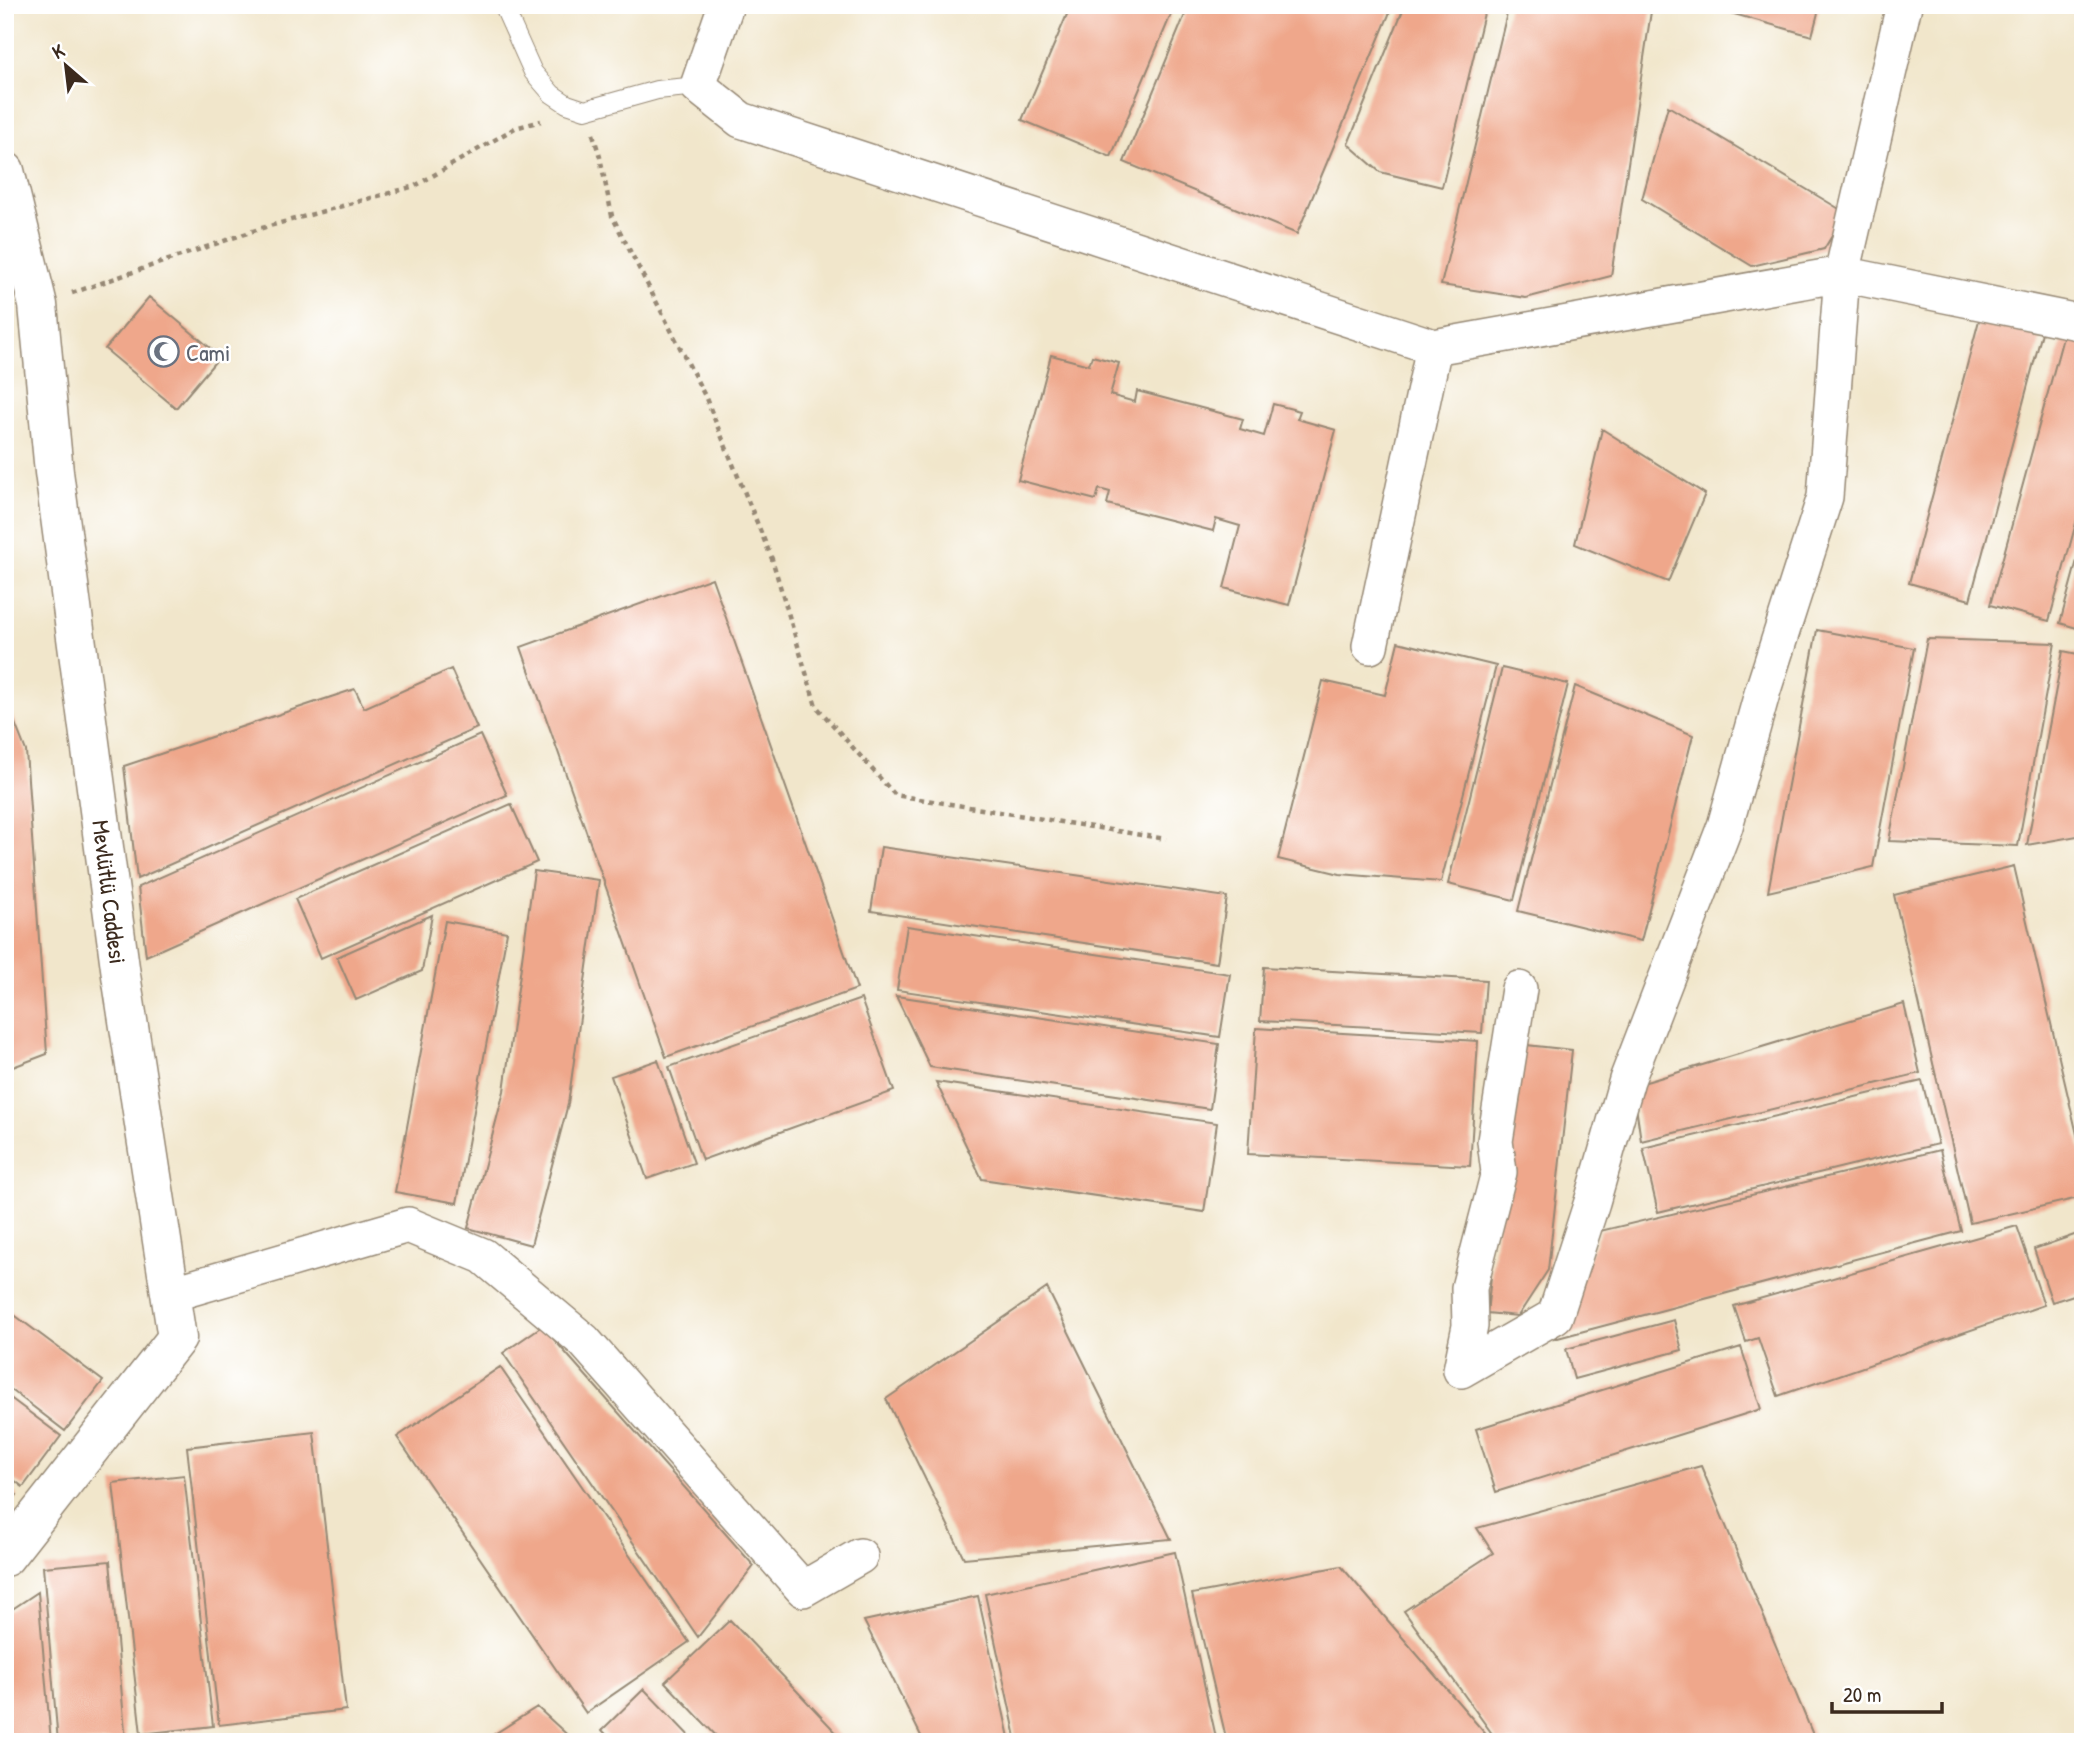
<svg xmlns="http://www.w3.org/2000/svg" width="2088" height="1747" font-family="'Patrick Hand',sans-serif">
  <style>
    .building { fill: #efa78b }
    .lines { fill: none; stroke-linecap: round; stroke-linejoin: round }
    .service-casing { stroke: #968874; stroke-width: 20 }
    .minor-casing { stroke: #968874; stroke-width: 38 }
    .tertiary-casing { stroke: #968874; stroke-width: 41 }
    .path { stroke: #968874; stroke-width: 4.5; stroke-dasharray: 5 5; stroke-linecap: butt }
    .service { stroke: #fff; stroke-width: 18 }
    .minor { stroke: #fff; stroke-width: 35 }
    .tertiary { stroke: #fff; stroke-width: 38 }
    .labels { text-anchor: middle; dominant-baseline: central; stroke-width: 5; stroke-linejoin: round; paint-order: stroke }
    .worship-label { font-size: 24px; fill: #5b616d; stroke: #fff; text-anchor: start }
    .street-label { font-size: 24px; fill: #3b2a1e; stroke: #fff }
  </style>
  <rect width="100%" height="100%" fill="#fff"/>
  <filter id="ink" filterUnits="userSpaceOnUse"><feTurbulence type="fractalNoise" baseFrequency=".0143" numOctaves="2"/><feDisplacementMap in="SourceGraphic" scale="14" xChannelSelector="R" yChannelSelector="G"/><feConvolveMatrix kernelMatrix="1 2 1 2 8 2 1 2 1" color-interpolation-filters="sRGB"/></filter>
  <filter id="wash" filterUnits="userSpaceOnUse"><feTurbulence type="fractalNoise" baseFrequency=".00686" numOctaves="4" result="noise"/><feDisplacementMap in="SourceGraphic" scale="28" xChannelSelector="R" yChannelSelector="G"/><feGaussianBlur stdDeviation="1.57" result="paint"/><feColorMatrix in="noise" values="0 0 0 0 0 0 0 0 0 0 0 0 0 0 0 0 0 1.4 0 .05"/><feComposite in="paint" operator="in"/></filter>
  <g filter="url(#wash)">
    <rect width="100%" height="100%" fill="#f1e6cb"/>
    <g id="blocks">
      <!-- building -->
      <path class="building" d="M1071,5H1175L1111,157L1022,120Z
        M1189,5H1393L1297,234L1124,162Z
        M1405,5H1486L1442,187L1380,172L1348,144Z
        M1509,5H1652L1611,276L1526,298L1441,285Z
        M1721,5H1820L1812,36L1720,10Z
        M1668,106L1846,213L1824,249L1752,266L1642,199Z
        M149,297L220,356L176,408L105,349Z
        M1982,309L2044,325L1970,600L1909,583Z
        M2065,330L2083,335V498L2049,621L1990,605Z
        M1051,355L1089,365L1092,356L1119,363L1110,395L1135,402L1137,391L1243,419L1240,429L1264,436L1273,404L1300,411L1297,419L1336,430L1289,605L1224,588L1240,526L1216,519L1213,531L1107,504L1110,492L1099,489L1096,500L1018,480Z
        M1602,429L1705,494L1668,582L1575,544Z
        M2082,542H2083V630L2060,623Z
        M712,578L857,989L666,1057L521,647Z
        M1817,630L1914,648L1873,867L1768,892Z
        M1927,639L2055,643L2018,846L1889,841Z
        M1398,642L1496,666L1441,882L1340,874L1278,859L1323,681L1385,695Z
        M2063,651L2083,655V835L2027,845Z
        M1502,668L1568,684L1514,900L1448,884Z
        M451,669L477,728L137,879L124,766L355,689L364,708Z
        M1575,686L1693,735L1641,941L1518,911Z
        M5,698L26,751L47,1054L5,1070Z
        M480,735L507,795L146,956L138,887Z
        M511,804L537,862L321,958L295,899Z
        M881,847L1227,897L1217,963L871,911Z
        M2014,866L2083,1160V1197L1970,1223L1894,895Z
        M534,871L599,880L568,1104L531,1245L468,1228L504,1091Z
        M432,915L422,971L356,1000L337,957Z
        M445,921L507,932L457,1203L395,1192Z
        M907,926L1230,974L1220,1037L897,990Z
        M1264,967L1486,980L1482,1033L1260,1021Z
        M896,996L1219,1044L1210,1109L930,1067Z
        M861,999L894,1091L702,1160L669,1067Z
        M1904,1004L1920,1073L1641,1141L1633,1086Z
        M1256,1028L1478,1041L1470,1166L1248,1154Z
        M1517,1044L1572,1050L1548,1270L1518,1316L1487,1313Z
        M658,1060L694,1163L647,1179L611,1076Z
        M1922,1081L1938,1144L1658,1212L1643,1148Z
        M936,1082L1217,1123L1204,1212L982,1179Z
        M1940,1150L1961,1231L1554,1339L1600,1231Z
        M2017,1226L2044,1305L1778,1396L1758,1338L1746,1342L1734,1306Z
        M2083,1232V1292L2052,1302L2034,1249Z
        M1047,1288L1171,1539L964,1558L886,1399Z
        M5,1308L103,1381L65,1431L5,1385Z
        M1674,1320L1682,1350L1574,1379L1566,1349Z
        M542,1326L754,1566L698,1637L503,1353Z
        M1741,1347L1761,1409L1496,1492L1476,1429Z
        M500,1367L689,1642L586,1713L397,1437Z
        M5,1394L61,1436L23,1487L5,1473Z
        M314,1432L346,1710L219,1725L187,1447Z
        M1701,1466L1816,1742H1498L1404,1611L1493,1553L1477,1528Z
        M184,1475L213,1726L141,1734L113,1483Z
        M5,1486L17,1495L5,1510Z
        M1175,1552L1217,1742H1017L985,1594Z
        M110,1561L126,1742H58L43,1567Z
        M1341,1566L1489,1738L1476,1742H1227L1192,1594Z
        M38,1592L51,1742H5V1614Z
        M978,1596L1010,1742H924L864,1621Z
        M730,1620L845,1742H722L665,1682Z
        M644,1689L695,1742H613L602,1730Z
        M537,1707L575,1742H482Z
        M208,1734L209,1742H156V1740Z"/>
    </g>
  </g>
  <g filter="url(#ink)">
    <use href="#blocks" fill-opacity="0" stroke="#968874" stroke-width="2"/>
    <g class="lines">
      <defs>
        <path id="service" d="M503,5L533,72L552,94L567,104L585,110L657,90L698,86"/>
        <path id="minor" d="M726,5L698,86L741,120L1434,347L1842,274L1904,5
          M1370,646L1434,347
          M171,1294L408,1225L483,1256L584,1341L803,1589L860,1556
          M1461,1370L1555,1316L1592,1202L1627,1080L1725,826L1763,690L1825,497L1842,274L2083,323
          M1461,1370L1470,1326L1469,1288L1499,1172L1495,1141L1519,989"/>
        <path id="tertiary" d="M5,171L38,305L54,472L121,975L177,1338L5,1557"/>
      </defs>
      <!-- service casing -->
      <use href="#service" class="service-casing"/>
      <!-- minor casing -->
      <use href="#minor" class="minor-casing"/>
      <!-- tertiary casing -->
      <use href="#tertiary" class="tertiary-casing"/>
      <!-- path -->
      <path class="path" d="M593,134L600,157L612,216L705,396L772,559L816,706L895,795L1166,839
        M72,293L262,228L415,186L515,128L541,121"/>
      <!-- service -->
      <use href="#service" class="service"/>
      <!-- minor -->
      <use href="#minor" class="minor"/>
      <!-- tertiary -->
      <use href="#tertiary" class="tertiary"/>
    </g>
  </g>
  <!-- icons -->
  <defs>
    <symbol id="mosque-ring" viewBox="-11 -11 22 22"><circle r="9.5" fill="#fff" stroke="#6b7280" stroke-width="1.5"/><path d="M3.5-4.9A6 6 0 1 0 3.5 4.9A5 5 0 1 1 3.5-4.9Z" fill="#6b7280"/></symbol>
  </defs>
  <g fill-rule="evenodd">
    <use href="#mosque-ring" x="146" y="334" width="35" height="35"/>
  </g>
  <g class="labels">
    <!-- worship labels -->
    <g class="worship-label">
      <text x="186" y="352">Cami</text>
    </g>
    <!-- street labels -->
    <g class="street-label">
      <text transform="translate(110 892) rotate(83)">Mevlütlü Caddesi</text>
    </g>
  </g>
  <!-- margin -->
  <rect width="2088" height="1747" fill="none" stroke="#fff" stroke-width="28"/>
  <!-- north arrow -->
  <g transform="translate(66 66) rotate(332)" stroke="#ffffff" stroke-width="5" paint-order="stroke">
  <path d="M0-5L12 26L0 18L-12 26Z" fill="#3b2a1e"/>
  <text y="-10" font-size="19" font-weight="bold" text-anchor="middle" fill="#3b2a1e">K</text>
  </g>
  <!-- scale -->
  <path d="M1832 1702v10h110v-10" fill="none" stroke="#3b2a1e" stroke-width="3.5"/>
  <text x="1843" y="1702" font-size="21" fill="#3b2a1e" stroke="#ffffff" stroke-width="5" paint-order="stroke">20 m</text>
</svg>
